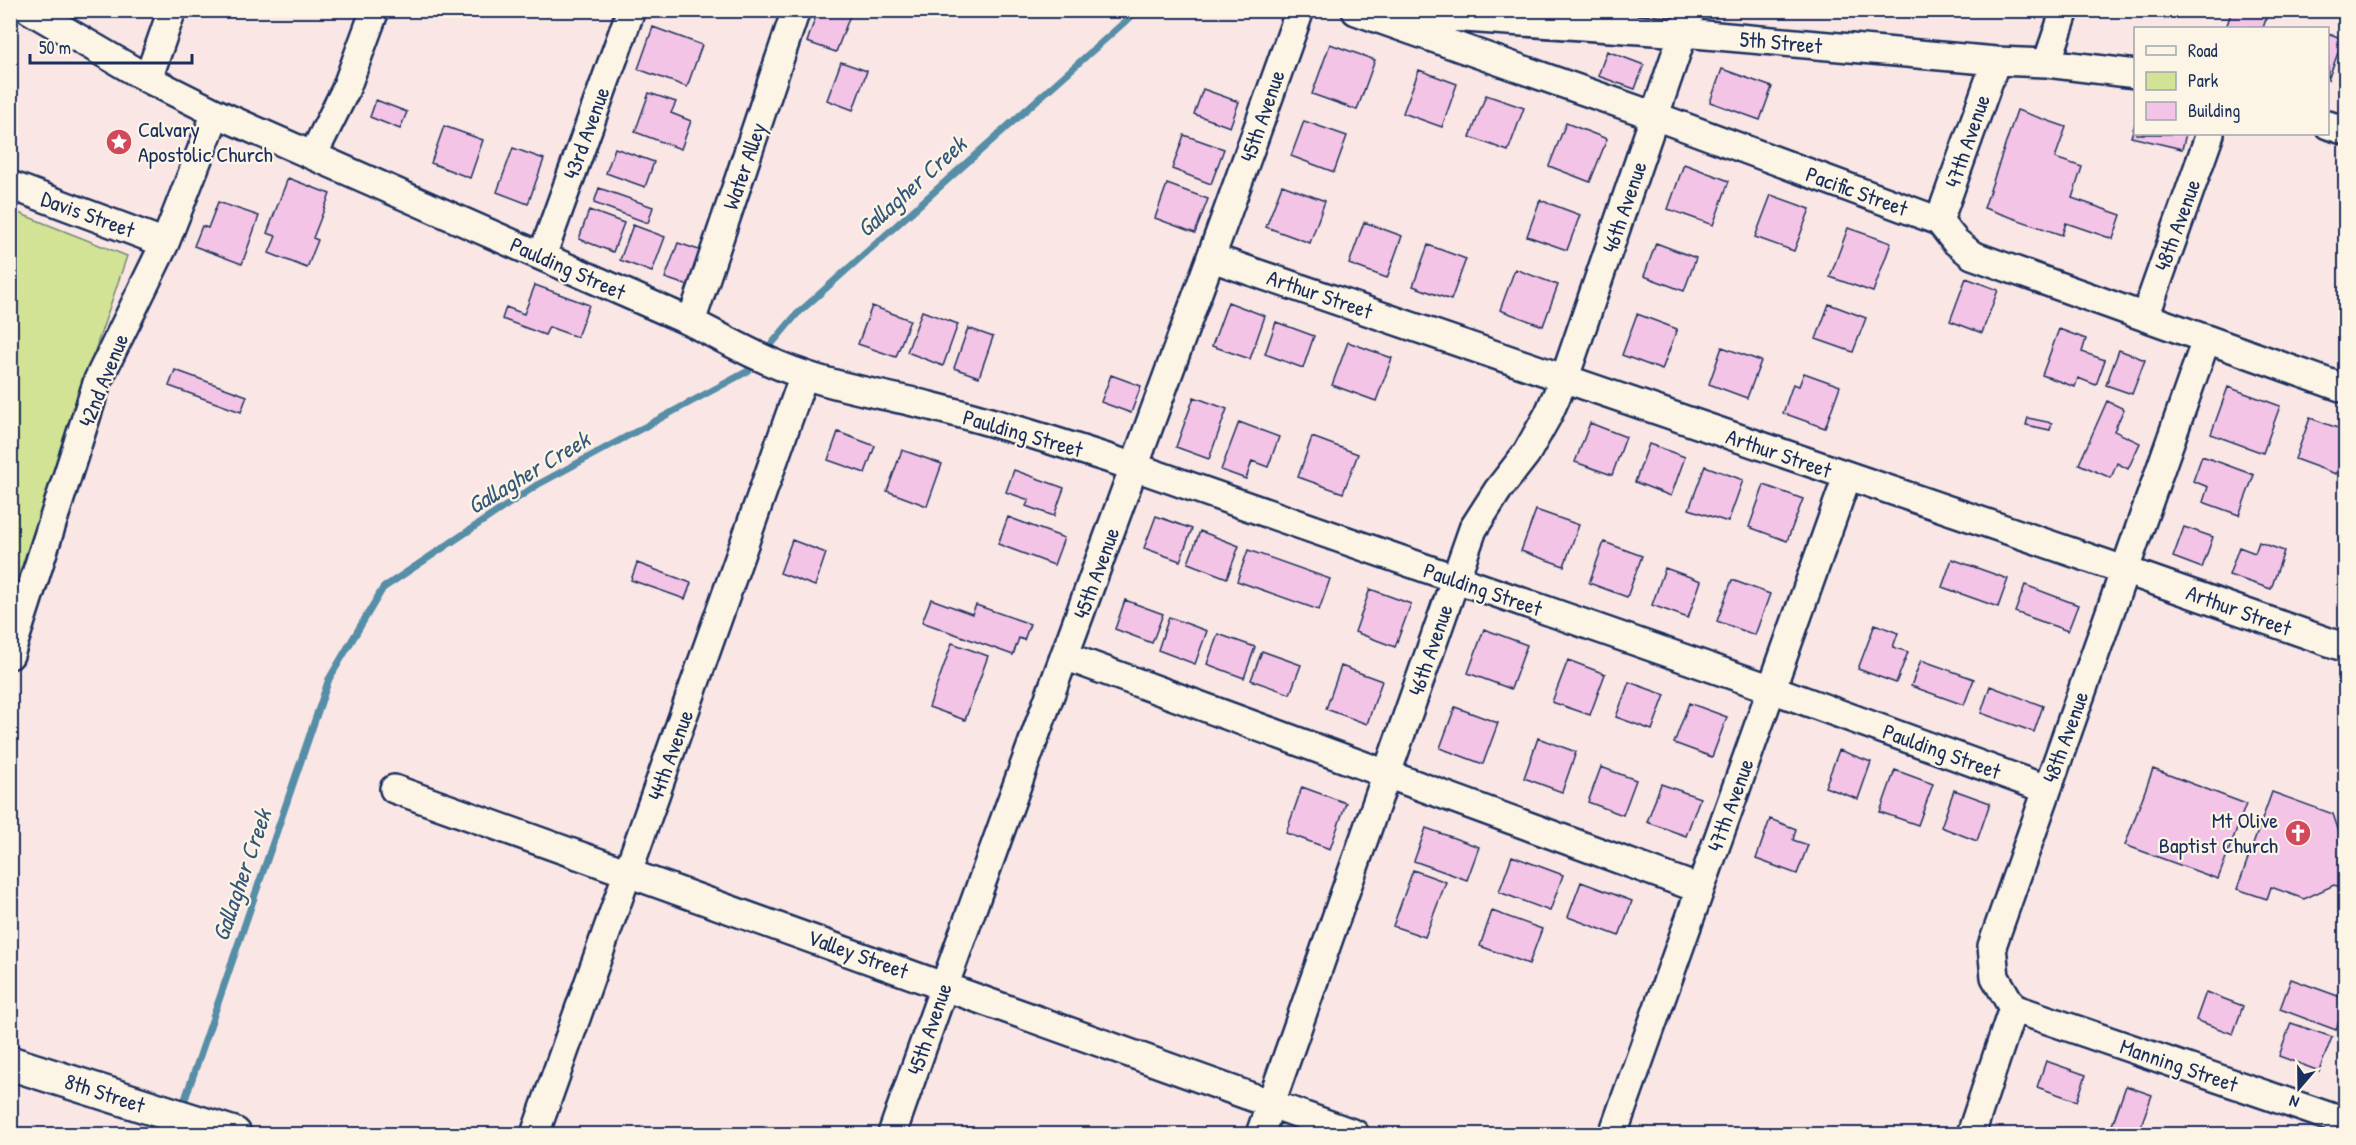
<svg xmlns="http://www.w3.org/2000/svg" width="2356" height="1145" font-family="'Patrick Hand',sans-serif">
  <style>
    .green { fill: #d2e396; stroke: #76897a; stroke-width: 1.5 }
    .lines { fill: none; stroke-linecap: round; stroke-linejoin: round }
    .stream { stroke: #568ea7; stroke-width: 7 }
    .building { fill: #f3c4e6; stroke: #1b2f5e; stroke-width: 1.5 }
    .minor-casing { stroke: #1b2f5e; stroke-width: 32 }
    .major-casing { stroke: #1b2f5e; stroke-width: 38 }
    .minor { stroke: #fcf5e5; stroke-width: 27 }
    .major { stroke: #fcf5e5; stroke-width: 33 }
    .labels { text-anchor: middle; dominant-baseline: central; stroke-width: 4.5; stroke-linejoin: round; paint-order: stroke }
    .street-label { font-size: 22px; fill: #1b2f5e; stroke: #fcf5e5 }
    .poi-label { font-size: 22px; fill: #1b2f5e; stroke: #fcf5e5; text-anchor: start }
    .water-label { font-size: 24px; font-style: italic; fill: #34577c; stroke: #fcf5e5 }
  </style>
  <rect width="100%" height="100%" fill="#f9e6e5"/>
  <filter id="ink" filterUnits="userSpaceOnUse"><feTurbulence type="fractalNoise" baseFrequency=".0167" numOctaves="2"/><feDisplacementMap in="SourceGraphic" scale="12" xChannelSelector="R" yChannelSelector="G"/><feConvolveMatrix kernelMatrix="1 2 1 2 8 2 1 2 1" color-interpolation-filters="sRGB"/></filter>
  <g filter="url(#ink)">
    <!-- green -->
    <path class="green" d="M11,210L127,256L11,598Z"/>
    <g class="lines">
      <!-- stream -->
      <path class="stream" d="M764,353L796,315L1138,10
        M182,1108L329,679L383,588L537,485L748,371L756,361"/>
    </g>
    <!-- building -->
    <path class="building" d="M818,10H843L851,13L836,52L807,42Z
      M2232,10H2269L2263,28H2226Z
      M653,27L702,45L687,87L638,69Z
      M2328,33L2343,39L2328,80Z
      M1330,44L1375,60L1357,110L1312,94Z
      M1607,51L1644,65L1635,89L1598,76Z
      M841,62L867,71L853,110L827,100Z
      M1722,69L1772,87L1760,120L1710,102Z
      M1419,70L1457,84L1442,127L1403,113Z
      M1203,89L1239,102L1230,127L1194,114Z
      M649,93L676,102L671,113L691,121L681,149L635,132Z
      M1486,95L1524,108L1508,151L1470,137Z
      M376,100L407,112L400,129L370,117Z
      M2017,110L2066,127L2055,158L2082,167L2072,198L2121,215L2113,239L2066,223L2062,235L1984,208Z
      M2136,120V134H2186L2182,149L2131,137Z
      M1304,121L1347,136L1334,172L1291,156Z
      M1566,123L1607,139L1590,182L1549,166Z
      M444,126L483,140L470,178L431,163Z
      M1184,135L1224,149L1211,184L1172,169Z
      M513,148L544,159L528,204L497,192Z
      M615,148L654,162L645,187L606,173Z
      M1684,164L1729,181L1713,225L1668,209Z
      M288,178L330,194L313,238L318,240L307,268L269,253L276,236L267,233Z
      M1167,184L1208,199L1195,233L1155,218Z
      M1282,185L1325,201L1310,243L1266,227Z
      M599,188L653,207L648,223L594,203Z
      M1771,195L1810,209L1794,251L1755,237Z
      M1540,200L1580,215L1567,250L1527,236Z
      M218,202L259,216L242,264L194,246L202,226L208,228Z
      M589,210L624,223L613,252L579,239Z
      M1364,222L1402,236L1387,278L1349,264Z
      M633,225L665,237L652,272L620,260Z
      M1848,228L1891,243L1873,292L1830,277Z
      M678,243L705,252L692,287L665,278Z
      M1656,243L1696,258L1684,291L1644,276Z
      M1428,245L1466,259L1451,300L1413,286Z
      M1515,269L1558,285L1543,326L1500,310Z
      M1966,278L1998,290L1982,333L1950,321Z
      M535,285L589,305L577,337L549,327L545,335L502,319L506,307L524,314Z
      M1228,302L1265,316L1250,359L1212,346Z
      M1829,304L1866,318L1853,352L1816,339Z
      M872,306L910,320L896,357L858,344Z
      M922,311L958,324L943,366L907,352Z
      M1637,314L1677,329L1662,370L1622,355Z
      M1276,322L1314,336L1303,368L1265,354Z
      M968,328L993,337L979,377L954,368Z
      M2059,329L2086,339L2082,352L2105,360L2096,385L2078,378L2075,387L2042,375Z
      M1348,342L1392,358L1376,401L1332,385Z
      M1722,347L1761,361L1747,398L1709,384Z
      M2119,350L2145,360L2132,394L2106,385Z
      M175,370L247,396L241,412L169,386Z
      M1804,373L1840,386L1825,428L1783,413L1793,384L1799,386Z
      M1111,375L1141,386L1131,413L1101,402Z
      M2228,387L2280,406L2263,453L2211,434Z
      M1194,397L1227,409L1209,459L1176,447Z
      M2107,401L2124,409L2114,431L2140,443L2128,469L2117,463L2111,478L2079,464Z
      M2028,418L2052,423L2050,430L2026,425Z
      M2310,418L2346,431V447L2336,474L2295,459Z
      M1239,422L1279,437L1268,467L1252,461L1246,479L1221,470Z
      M1590,423L1626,437L1612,475L1575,462Z
      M838,432L875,446L865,473L828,460Z
      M1312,437L1358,454L1343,493L1298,477Z
      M1649,444L1685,457L1671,496L1635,482Z
      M902,450L942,464L927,506L887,491Z
      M2202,456L2254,475L2239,515L2203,502L2208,487L2193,481Z
      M1705,466L1743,480L1728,522L1689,509Z
      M1014,470L1064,488L1054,516L1026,506L1029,500L1006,492Z
      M1764,485L1803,499L1787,541L1749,527Z
      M1536,510L1579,525L1564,566L1521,551Z
      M1156,516L1192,529L1180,561L1144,548Z
      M1008,517L1064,538L1054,565L998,544Z
      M2184,527L2213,537L2202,568L2173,557Z
      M1200,531L1239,546L1227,578L1188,563Z
      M792,540L826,553L815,586L780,573Z
      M1604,542L1642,556L1627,597L1589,583Z
      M2259,542L2284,551L2271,589L2229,575L2239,547L2255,553Z
      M1248,550L1330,579L1319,610L1237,581Z
      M1952,559L2008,579L1998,607L1942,587Z
      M637,563L691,583L685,599L631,580Z
      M1665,568L1701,581L1688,618L1652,605Z
      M1732,580L1770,594L1755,635L1717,621Z
      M2025,585L2078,605L2068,631L2015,612Z
      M1370,589L1411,604L1395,647L1355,632Z
      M931,599L972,614L976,605L1030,624L1024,640L1019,638L1013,655L922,622Z
      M1125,600L1163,614L1152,643L1115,629Z
      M1169,617L1207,631L1195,664L1158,650Z
      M1875,624L1898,633L1893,647L1908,652L1896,683L1858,669Z
      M1484,629L1527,645L1511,689L1468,673Z
      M1218,634L1255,647L1244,678L1207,664Z
      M952,643L988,656L965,720L929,707Z
      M1262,651L1301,665L1290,694L1251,680Z
      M1568,660L1605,674L1590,715L1552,702Z
      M1921,660L1974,679L1964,705L1911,686Z
      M1341,666L1382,681L1367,724L1326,709Z
      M1629,682L1665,695L1652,730L1616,717Z
      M1990,686L2043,706L2034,732L1981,713Z
      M1689,703L1727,717L1712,757L1674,743Z
      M1455,707L1498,723L1483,764L1440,748Z
      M1538,738L1576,752L1562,792L1524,778Z
      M1839,750L1871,762L1858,799L1825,787Z
      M1601,767L1636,780L1623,815L1588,802Z
      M2153,769L2246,804L2218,879L2125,845Z
      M1895,770L1933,784L1918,825L1880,812Z
      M1661,784L1700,798L1686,836L1647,822Z
      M1302,787L1346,803L1330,849L1286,833Z
      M1954,790L1990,803L1977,841L1941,827Z
      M2272,792L2333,814L2346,852V889L2334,885L2304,899L2271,887L2267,899L2237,889Z
      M1770,819L1796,829L1793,840L1808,845L1797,874L1756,859Z
      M1426,828L1479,847L1467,880L1414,861Z
      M1512,856L1563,875L1550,911L1499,892Z
      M1413,870L1446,882L1425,937L1393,926Z
      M1581,882L1632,901L1619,936L1568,917Z
      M1492,911L1542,929L1529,964L1480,946Z
      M2291,979L2346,999L2336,1030L2280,1009Z
      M2206,992L2243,1006L2233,1034L2196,1020Z
      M2291,1023L2332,1037L2319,1071L2279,1056Z
      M2046,1061L2086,1075L2077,1101L2037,1087Z
      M2126,1086L2152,1095L2138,1134L2112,1125Z"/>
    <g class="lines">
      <defs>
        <path id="minor" d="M30,10L148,79L216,113L691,322C728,341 763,361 802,374C843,389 888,395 930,406C999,423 1067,445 1135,467L1772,689L2046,789
          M1356,11L1655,116L1939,221L1955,241L1972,255L2346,389
          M1392,13L1683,33L1996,61L2047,63L2136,74
          M2047,63L2065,10
          M148,79L172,10
          M2328,125L2346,131
          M313,155L345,91L375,10
          M10,185L165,243
          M1939,221L1996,61
          M542,256L631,10
          M1212,258L2124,570L2346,648
          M2145,317L2210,134
          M691,322L796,10
          M10,655L98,380L165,243L216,113
          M1065,656L1700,889
          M394,789L1355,1134
          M2013,1008L2345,1122
          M535,1134L804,375
          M892,1134C1023,758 1167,386 1300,10
          M1260,1134L1473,529L1498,490L1526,454L1548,415L1565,377L1691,10
          M1613,1134L1847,477
          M1971,1134L2013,1008L1995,977L1992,946L2206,340"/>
        <path id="major" d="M10,1063L234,1134"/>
      </defs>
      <!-- minor casing -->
      <use href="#minor" class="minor-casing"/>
      <!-- major casing -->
      <use href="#major" class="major-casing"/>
      <!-- minor -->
      <use href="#minor" class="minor"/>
      <!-- major -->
      <use href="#major" class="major"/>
    </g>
  </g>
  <!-- icons -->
  <defs>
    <symbol id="sight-disc" viewBox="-11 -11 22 22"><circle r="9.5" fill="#d1495b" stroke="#fcf5e5"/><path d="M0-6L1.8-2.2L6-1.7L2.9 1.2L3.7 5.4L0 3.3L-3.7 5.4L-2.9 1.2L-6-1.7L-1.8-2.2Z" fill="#fff"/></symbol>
    <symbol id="church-disc" viewBox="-11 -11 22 22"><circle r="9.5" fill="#d1495b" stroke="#fcf5e5"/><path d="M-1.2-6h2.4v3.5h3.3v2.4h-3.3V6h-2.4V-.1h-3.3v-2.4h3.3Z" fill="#fff"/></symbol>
  </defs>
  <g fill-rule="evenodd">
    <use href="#sight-disc" x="104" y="127" width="30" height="30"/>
    <use href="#church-disc" x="2283" y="818" width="30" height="30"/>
  </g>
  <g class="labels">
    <!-- street labels -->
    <g class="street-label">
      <text transform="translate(1781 42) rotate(5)">5th Street</text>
      <text transform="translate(1262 116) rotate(-71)">45th Avenue</text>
      <text transform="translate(586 133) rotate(-70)">43rd Avenue</text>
      <text transform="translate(1967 141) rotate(-71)">47th Avenue</text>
      <text transform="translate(744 166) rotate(-71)">Water Alley</text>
      <text transform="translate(1857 191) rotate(20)">Pacific Street</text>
      <text transform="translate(1624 207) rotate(-71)">46th Avenue</text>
      <text transform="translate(88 214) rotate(20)">Davis Street</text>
      <text transform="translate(2177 225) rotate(-70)">48th Avenue</text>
      <text transform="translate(568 268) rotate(24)">Paulding Street</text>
      <text transform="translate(1320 294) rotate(19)">Arthur Street</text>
      <text transform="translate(103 380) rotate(-68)">42nd Avenue</text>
      <text transform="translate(1023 433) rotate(16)">Paulding Street</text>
      <text transform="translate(1779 453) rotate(19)">Arthur Street</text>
      <text transform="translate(1096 573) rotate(-70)">45th Avenue</text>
      <text transform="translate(1483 589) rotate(19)">Paulding Street</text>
      <text transform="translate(2239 610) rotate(20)">Arthur Street</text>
      <text transform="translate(1430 650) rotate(-71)">46th Avenue</text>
      <text transform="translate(2065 737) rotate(-70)">48th Avenue</text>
      <text transform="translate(1942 751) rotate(20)">Paulding Street</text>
      <text transform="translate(670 755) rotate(-70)">44th Avenue</text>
      <text transform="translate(1730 805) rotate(-70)">47th Avenue</text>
      <text transform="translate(858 954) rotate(20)">Valley Street</text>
      <text transform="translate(929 1029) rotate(-71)">45th Avenue</text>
      <text transform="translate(2179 1065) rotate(19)">Manning Street</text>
      <text transform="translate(105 1093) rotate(18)">8th Street</text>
    </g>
    <!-- poi labels -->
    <g class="poi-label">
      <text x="138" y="129">Calvary<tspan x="138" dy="25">Apostolic Church</tspan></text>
      <text x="2278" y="820" text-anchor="end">Mt Olive<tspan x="2278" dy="25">Baptist Church</tspan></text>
    </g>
    <!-- water labels -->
    <g class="water-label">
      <text transform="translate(911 186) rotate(-42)">Gallagher Creek</text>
      <text transform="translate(528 472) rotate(-31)">Gallagher Creek</text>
      <text transform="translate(241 875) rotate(-71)">Gallagher Creek</text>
    </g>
  </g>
  <!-- margin -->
  <rect width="2356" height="1145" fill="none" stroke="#fcf5e5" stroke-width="36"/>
  <rect x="18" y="18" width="2320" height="1109" fill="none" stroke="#1b2f5e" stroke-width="2" filter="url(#ink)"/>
  <!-- legend -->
  <rect x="2134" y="27" width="195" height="108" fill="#fcf5e5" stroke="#a2a6af" stroke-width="1.5"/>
  <rect x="2146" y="46" width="30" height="9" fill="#fcf5e5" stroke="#a2a6af" stroke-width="1.5"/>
  <text x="2188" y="57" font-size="18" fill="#1b2f5e">Road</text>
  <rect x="2146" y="72" width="30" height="18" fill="#d2e396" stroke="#a2a6af" stroke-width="1.5"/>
  <text x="2188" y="87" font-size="18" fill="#1b2f5e">Park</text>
  <rect x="2146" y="102" width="30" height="18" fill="#f3c4e6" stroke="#a2a6af" stroke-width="1.5"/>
  <text x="2188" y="117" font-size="18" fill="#1b2f5e">Building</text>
  <!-- north arrow -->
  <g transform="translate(2299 1088) rotate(200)" stroke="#fcf5e5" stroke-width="4.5" paint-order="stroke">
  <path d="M0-4.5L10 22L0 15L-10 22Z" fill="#1b2f5e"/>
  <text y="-9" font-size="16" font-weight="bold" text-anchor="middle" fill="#1b2f5e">N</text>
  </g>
  <!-- scale -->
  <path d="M30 54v9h162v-9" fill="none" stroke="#1b2f5e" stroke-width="3"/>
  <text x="39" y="54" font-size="18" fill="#1b2f5e" stroke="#fcf5e5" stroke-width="4.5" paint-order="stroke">50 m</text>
</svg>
